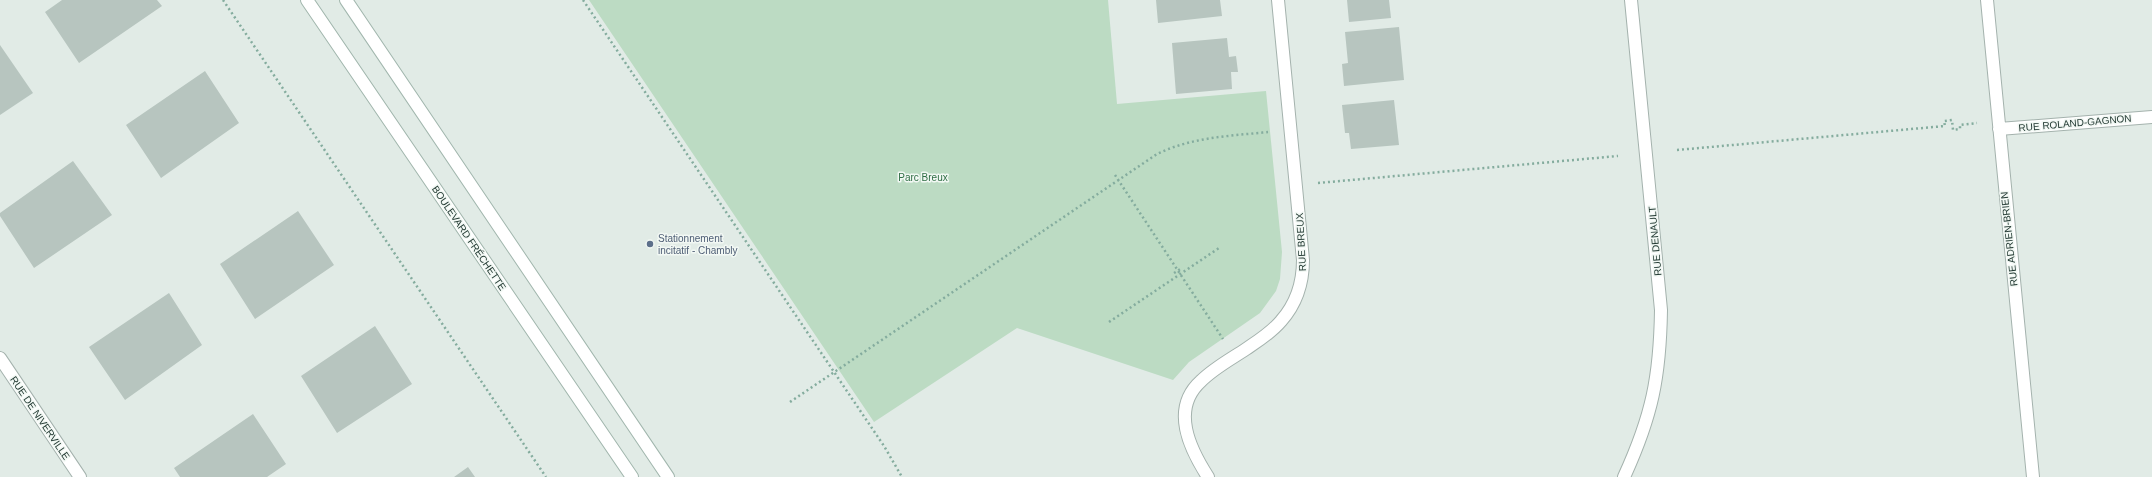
<svg xmlns="http://www.w3.org/2000/svg" width="2152" height="477" font-family="Arial,sans-serif">
  <style>
    .green { fill: #bcdbc3 }
    .building { fill: #b7c5bf }
    .lines { fill: none; stroke-linecap: round; stroke-linejoin: round }
    .minor-casing { stroke: #a4b2ad; stroke-width: 14 }
    .secondary-casing { stroke: #a1b6ad; stroke-width: 14 }
    .path { stroke: #84ac9e; stroke-width: 2.5; stroke-dasharray: 2 3; stroke-linecap: butt }
    .minor { stroke: #fff; stroke-width: 12 }
    .secondary { stroke: #fff; stroke-width: 12 }
    .service-dot { fill: #5c6f8a; stroke: #f2f8f4; stroke-width: 1.5 }
    .labels { text-anchor: middle; dominant-baseline: central; stroke-width: 3; stroke-linejoin: round; paint-order: stroke }
    .street-label { font-size: 10px; fill: #233a33; stroke: #f2f8f4 }
    .park-label { font-size: 10px; fill: #306e45; stroke: #f2f8f4 }
    .service-label { font-size: 10px; fill: #4e5e75; stroke: #f2f8f4; text-anchor: start }
  </style>
  <rect width="100%" height="100%" fill="#e1ebe6"/>
  <!-- green -->
  <path class="green" d="M589,0H1108L1117,104L1266,91L1282,252L1280,279L1276,291L1260,313L1189,362L1173,380L1017,328L874,422Z"/>
  <!-- building -->
  <path class="building" d="M62,0H157L162,6L79,63L45,12Z
    M1156,0H1220L1222,16L1158,23Z
    M1347,0H1389L1391,18L1349,22Z
    M1399,27L1404,80L1344,86L1342,64L1348,63L1345,32Z
    M1227,38L1229,57L1236,56L1238,72H1231L1232,89L1176,94L1172,43Z
    M0,45L33,93L0,115Z
    M205,71L239,123L161,178L126,125Z
    M1394,100L1399,145L1351,149L1349,133H1345L1342,105Z
    M73,161L112,215L34,268L0,216V213Z
    M298,211L334,265L255,319L220,264Z
    M169,293L202,345L125,400L89,347Z
    M375,326L412,384L337,433L301,376Z
    M253,414L286,464L267,477H180L174,468Z
    M468,467L475,477H454Z"/>
  <g class="lines">
    <defs>
      <path id="minor" d="M1987,0L2033,477
        M1999,129L2152,117
        M0,358L80,477
        M1208,477C1190,449 1170,409 1201,381C1214,368 1231,359 1246,349C1258,341 1271,333 1281,321C1297,303 1303,283 1303,260L1278,0
        M1624,477C1652,416 1660,377 1661,310L1631,0"/>
      <path id="secondary" d="M307,0L632,477
        M346,0L668,477"/>
    </defs>
    <!-- minor casing -->
    <use href="#minor" class="minor-casing"/>
    <!-- secondary casing -->
    <use href="#secondary" class="secondary-casing"/>
    <!-- path -->
    <path class="path" d="M223,0L546,477
      M583,0L884,446L902,477
      M1677,150L1945,126L1944,121L1952,120L1953,130L1960,129V125L1977,123
      M1115,175L1223,339
      M1318,183L1618,156
      M1174,273L1182,268
      M1109,322L1219,248
      M790,402L1157,154C1192,137 1230,136 1268,132"/>
    <!-- minor -->
    <use href="#minor" class="minor"/>
    <!-- secondary -->
    <use href="#secondary" class="secondary"/>
  </g>
  <!-- markers -->
  <circle class="service-dot" cx="650" cy="244" r="4"/>
  <g class="labels">
    <!-- street labels -->
    <g class="street-label">
      <text transform="translate(2075 123) rotate(-5)">RUE ROLAND-GAGNON</text>
      <text transform="translate(469 238) rotate(56)">BOULEVARD FRÉCHETTE</text>
      <text transform="translate(2009 239) rotate(-96)">RUE ADRIEN-BRIEN</text>
      <text transform="translate(1655 241) rotate(-95)">RUE DENAULT</text>
      <text transform="translate(1301 242) rotate(-93)">RUE BREUX</text>
      <text transform="translate(40 418) rotate(56)">RUE DE NIVERVILLE</text>
    </g>
    <!-- park labels -->
    <g class="park-label">
      <text x="923" y="177">Parc Breux</text>
    </g>
    <!-- service labels -->
    <g class="service-label">
      <text x="658" y="238">Stationnement<tspan x="658" dy="12">incitatif - Chambly</tspan></text>
    </g>
  </g>
</svg>
